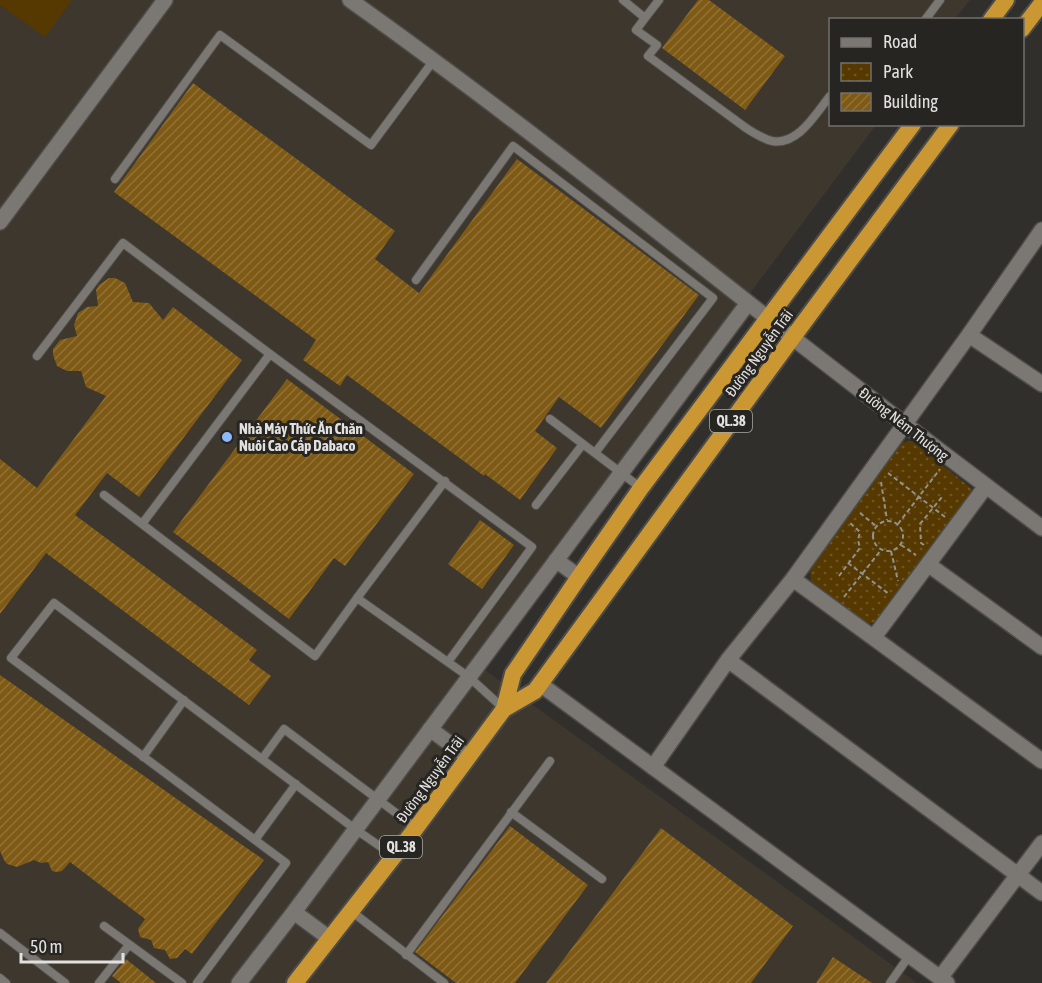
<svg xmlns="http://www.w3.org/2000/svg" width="1042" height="983" font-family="'Asap Condensed',sans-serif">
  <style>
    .built { fill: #3d372e }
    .park { fill: url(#park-dots) }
    .garden { fill: #553900 }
    .building { fill: url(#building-hatch) }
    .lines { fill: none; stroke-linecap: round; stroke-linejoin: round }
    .service-casing { stroke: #4e4c49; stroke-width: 10 }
    .minor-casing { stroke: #4e4c49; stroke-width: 18 }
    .tertiary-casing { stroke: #4e4c49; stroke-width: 18 }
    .trunk-casing { stroke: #4e4c49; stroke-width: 20 }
    .path { stroke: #93918e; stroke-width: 2; stroke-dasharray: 4.5 3; stroke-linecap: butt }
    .service { stroke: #7b7874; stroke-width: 8 }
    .minor { stroke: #7b7874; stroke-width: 15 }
    .tertiary { stroke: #7b7874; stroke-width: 15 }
    .trunk { stroke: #ca9732; stroke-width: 16 }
    .poi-dot { fill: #8db9fc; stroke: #272521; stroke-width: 2 }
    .labels { text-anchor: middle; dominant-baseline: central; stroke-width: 6; stroke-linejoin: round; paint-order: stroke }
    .shield { fill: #272521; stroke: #aba9a6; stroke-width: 1.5 }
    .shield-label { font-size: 14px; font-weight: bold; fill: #e3e1df }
    .street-label { font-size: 15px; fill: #e3e1df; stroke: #272521 }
    .poi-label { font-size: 15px; font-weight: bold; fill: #e3e1df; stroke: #272521; text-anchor: start }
  </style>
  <defs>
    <pattern id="park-dots" width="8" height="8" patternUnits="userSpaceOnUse" patternTransform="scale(1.5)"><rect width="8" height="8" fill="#553900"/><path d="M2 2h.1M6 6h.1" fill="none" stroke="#6d5525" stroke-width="1.8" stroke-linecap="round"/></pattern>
    <pattern id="building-hatch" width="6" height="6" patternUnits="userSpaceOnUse" patternTransform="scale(1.5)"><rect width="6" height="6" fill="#7e5a15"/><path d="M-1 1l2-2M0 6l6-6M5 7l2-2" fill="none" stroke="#907137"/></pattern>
  </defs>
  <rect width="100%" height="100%" fill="#312f2b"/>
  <!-- built -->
  <path class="built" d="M0,0H970L955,19L830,20V124L876,125L474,662L917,983H0Z"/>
  <!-- park -->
  <path class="park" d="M912,441L971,488L973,497L881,617L872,623H866L811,581L810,566L900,443Z"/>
  <!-- garden -->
  <path class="garden" d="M0,0H72L45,37L0,5Z"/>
  <!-- building -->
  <path class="building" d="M698,0H709L785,56L745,110L662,48Z
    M193,83L395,231L375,259L419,293L517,159L699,295L601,428L559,397L535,431L557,448L520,500L485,474L484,476L347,375L340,386L303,360L316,340L114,192Z
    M109,278H115L125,283L133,302L149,303L163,320L173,307L242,360L139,497L107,473L75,515L257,650L249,660L271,676L249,705L46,553L0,614V459L37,488L106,396L86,387L81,371H67L57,366L53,355V349L60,340L77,336L74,325L78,313L87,307L98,306L96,290L99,285Z
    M287,379L414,474L345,566L334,558L289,619L173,532Z
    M480,520L514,545L482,589L448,564Z
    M0,675L264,860L192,954L185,949L177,958L170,959L165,950L154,948L151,940L140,937L138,929L145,919L70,862L62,871L57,872L52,871L48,862L41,863L34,860L17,867L7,864L4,860L0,851Z
    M510,826L588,885L515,983H456L415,952Z
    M661,828L793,926L751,983H546Z
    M833,957L872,983H816Z
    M126,959L156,983H121L112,976Z"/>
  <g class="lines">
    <defs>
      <path id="service" d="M623,0L645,18L636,30L657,45L648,56L746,128C754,133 763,139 772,141C798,146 816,113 830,96
        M645,18L659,0
        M925,20L940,0
        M115,179L220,35L371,145L434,60
        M416,280L513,146L713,298L595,453
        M37,356L123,243L270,354
        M550,419L641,488
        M445,481L357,598L469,677L503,708
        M104,495L315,656L357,598
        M536,505L583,444
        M142,524L270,354L532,547L448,662
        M143,757L184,700
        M262,759L284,729L416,828
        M511,812L602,879
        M255,840L296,784
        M351,911L444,983
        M104,926L182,983
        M0,933L65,983
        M406,955L550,761
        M0,978L6,983
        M99,983L129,945
        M197,983L286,863L11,658L54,603L355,829L394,856
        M890,983L909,956"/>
      <path id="minor" d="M350,0C492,101 628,208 765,316C856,388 949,458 1042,528
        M0,222L165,0
        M969,335L1042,384
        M556,560L579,577
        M929,565L1042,647
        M793,579L1042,761
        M874,637L986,486
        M728,660L1042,893
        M430,729L468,757
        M653,767L728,660L793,579L969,335L1042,230
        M329,938L294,912L748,303
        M940,978L1042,843
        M239,983L294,912"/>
      <path id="tertiary" d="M540,684L947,983"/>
      <path id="trunk" d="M991,20L1006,0
        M1022,29L1042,3
        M504,709L513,674L579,577L641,488L913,124
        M295,983L416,828L504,709L535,691L793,337L951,124"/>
    </defs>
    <!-- service casing -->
    <use href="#service" class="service-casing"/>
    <!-- minor casing -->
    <use href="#minor" class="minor-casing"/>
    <!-- tertiary casing -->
    <use href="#tertiary" class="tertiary-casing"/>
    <!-- trunk casing -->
    <use href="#trunk" class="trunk-casing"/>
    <!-- path -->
    <path class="path" d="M888,473L945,517
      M881,482L887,520
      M860,513L876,526
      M873 536a15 15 0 1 1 30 0a15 15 0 1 1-30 0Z
      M898,524L940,469
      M901,545L916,555
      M924,545L921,543L920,524L942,497
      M891,551L898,581
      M848,563L889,594
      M839,576L860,548L858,540L860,532L850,523
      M844,597L881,550"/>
    <!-- service -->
    <use href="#service" class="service"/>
    <!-- minor -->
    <use href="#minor" class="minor"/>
    <!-- tertiary -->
    <use href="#tertiary" class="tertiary"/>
    <!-- trunk -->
    <use href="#trunk" class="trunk"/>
  </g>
  <!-- markers -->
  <circle class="poi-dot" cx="227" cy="437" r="6"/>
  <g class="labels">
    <!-- shield labels -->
    <g class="shield">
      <rect x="710" y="410" width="42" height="22" rx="4.5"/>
      <rect x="380" y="836" width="42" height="22" rx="4.5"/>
    </g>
    <g class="shield-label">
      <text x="731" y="421">QL.38</text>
      <text x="401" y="847">QL.38</text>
    </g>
    <!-- street labels -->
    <g class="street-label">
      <text transform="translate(759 353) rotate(-54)">Đường Nguyễn Trãi</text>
      <text transform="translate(904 424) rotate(38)">Đường Ném Thượng</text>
      <text transform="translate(430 779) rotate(-54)">Đường Nguyễn Trãi</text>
    </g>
    <!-- poi labels -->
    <g class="poi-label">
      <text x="239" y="428">Nhà Máy Thức Ăn Chăn<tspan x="239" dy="17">Nuôi Cao Cấp Dabaco</tspan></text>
    </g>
  </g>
  <!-- legend -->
  <rect x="829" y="18" width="195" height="108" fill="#272521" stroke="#72706d" stroke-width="1.5"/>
  <rect x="841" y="38" width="30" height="9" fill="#7b7874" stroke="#72706d" stroke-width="1.5"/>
  <text x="883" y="48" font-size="18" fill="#e3e1df">Road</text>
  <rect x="841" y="63" width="30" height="18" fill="url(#park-dots)" stroke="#72706d" stroke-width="1.5"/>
  <text x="883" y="78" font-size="18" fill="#e3e1df">Park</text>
  <rect x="841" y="93" width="30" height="18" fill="url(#building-hatch)" stroke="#72706d" stroke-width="1.5"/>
  <text x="883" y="108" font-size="18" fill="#e3e1df">Building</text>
  <!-- scale -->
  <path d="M21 953v9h102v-9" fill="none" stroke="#e3e1df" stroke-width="3"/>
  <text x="30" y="953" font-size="18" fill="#e3e1df" stroke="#272521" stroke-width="4.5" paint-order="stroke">50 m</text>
</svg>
